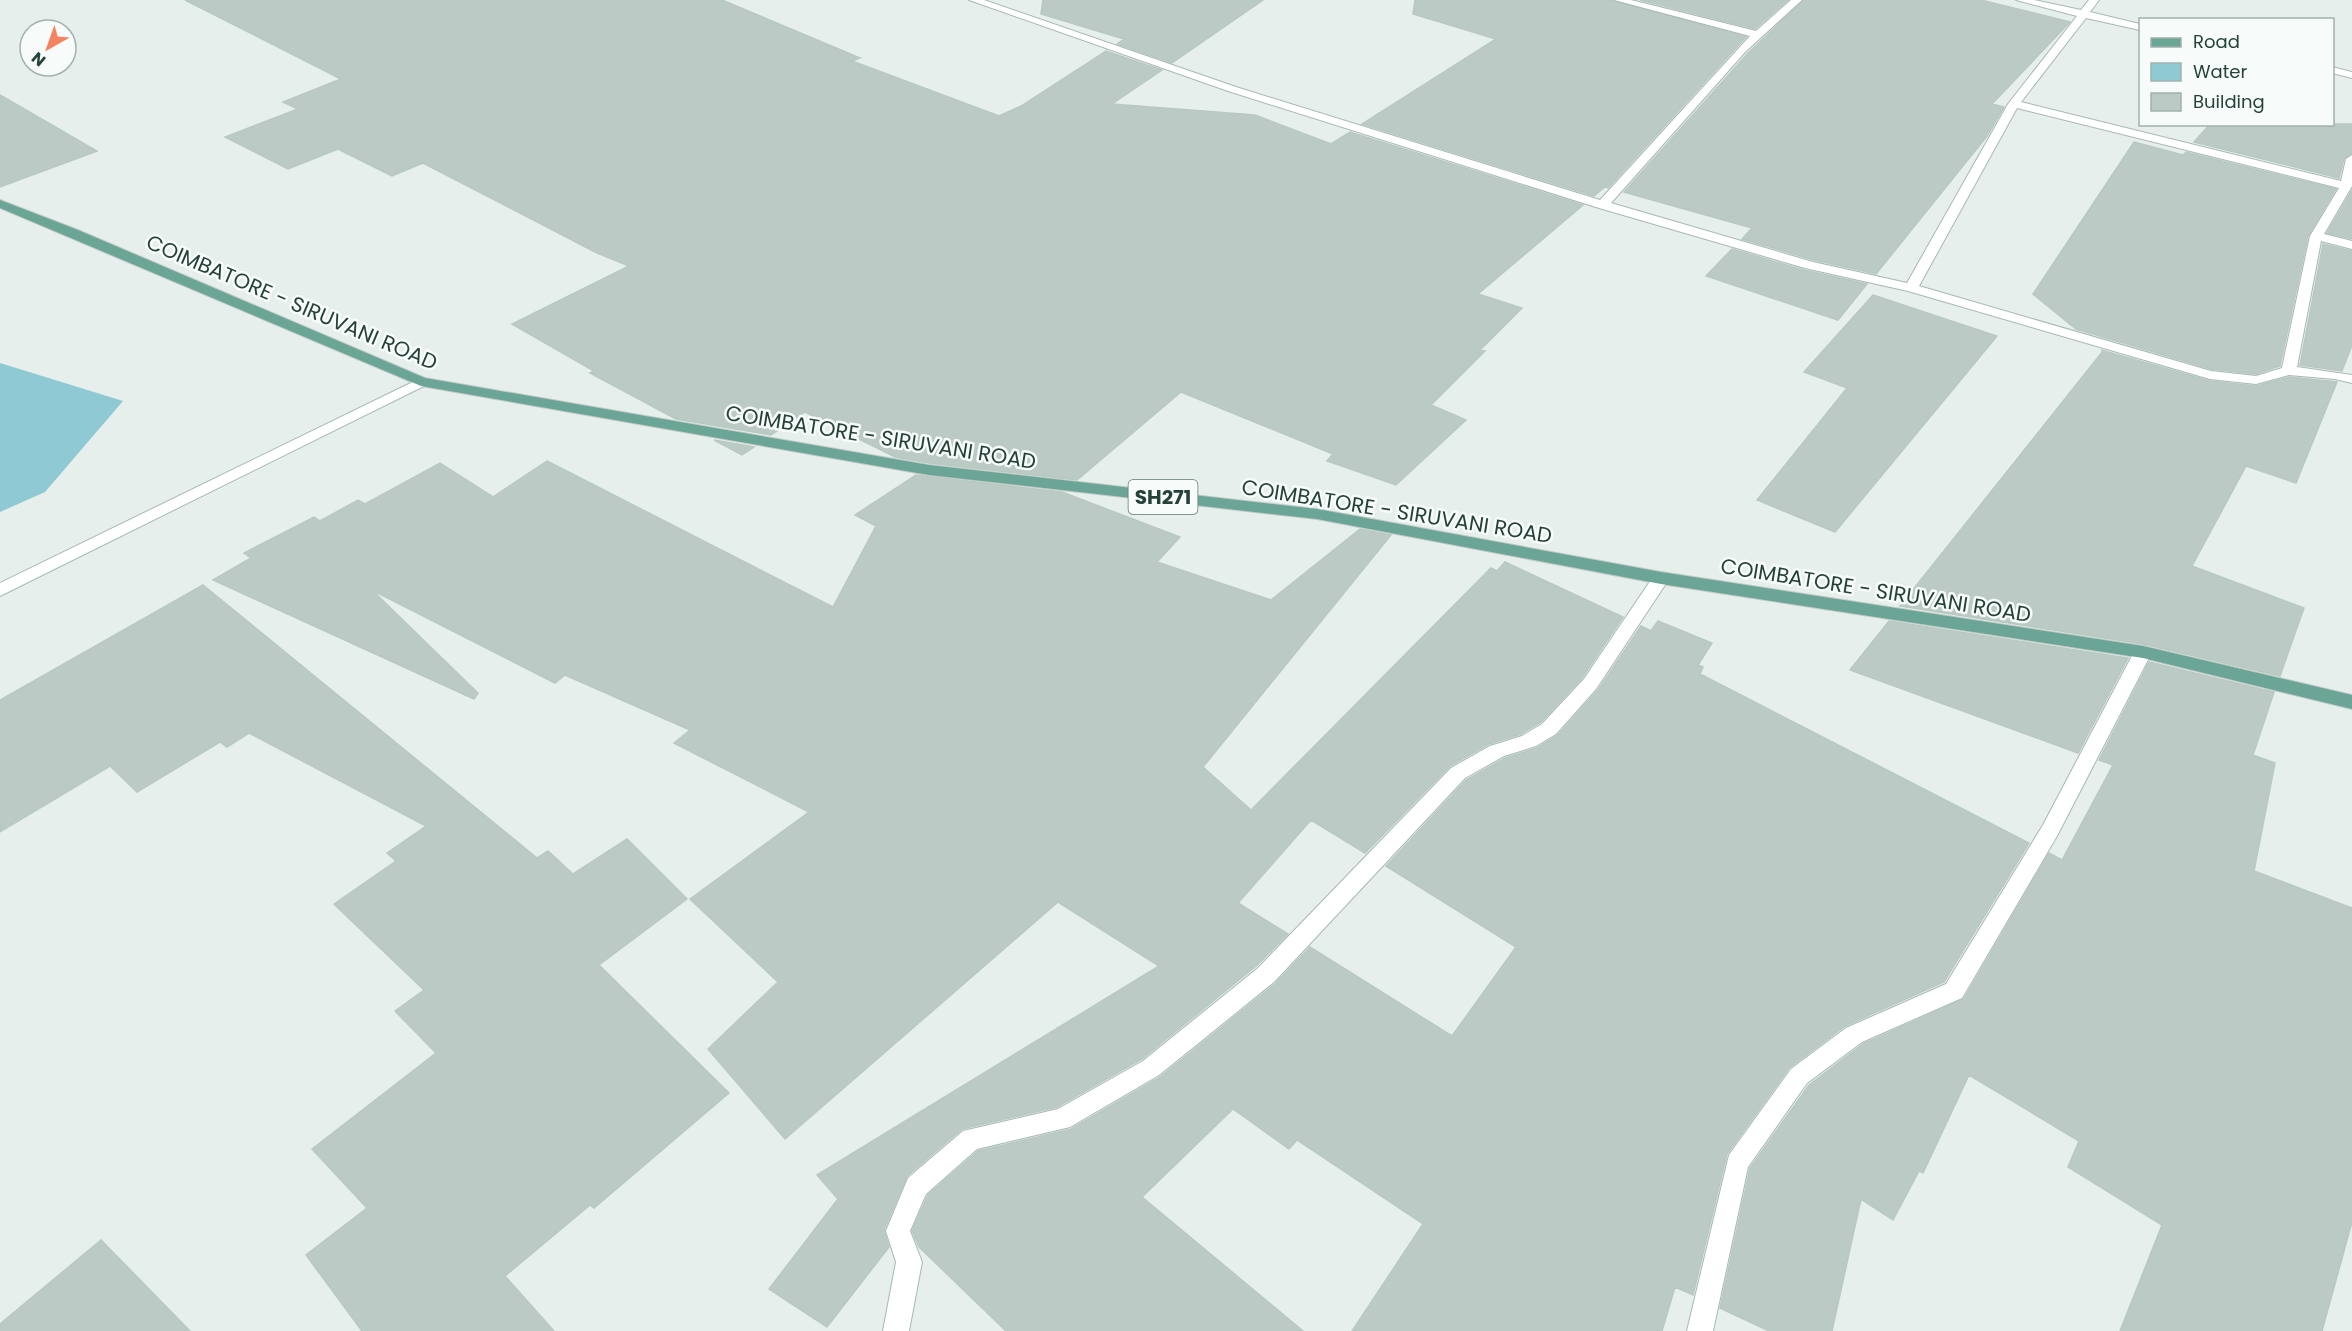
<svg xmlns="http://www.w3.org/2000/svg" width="2352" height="1331" font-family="Poppins,sans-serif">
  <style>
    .water { fill: #8ec9d4 }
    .building { fill: #bbcac4; stroke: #b8c9c2; stroke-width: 1.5 }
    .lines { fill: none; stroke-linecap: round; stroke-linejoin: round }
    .street-casing { stroke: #a8b8b2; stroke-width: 2 }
    .primary-casing { stroke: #c2cac8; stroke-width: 2 }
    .street { fill: #fff; fill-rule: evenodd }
    .primary { fill: #6aa596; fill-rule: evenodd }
    .labels { text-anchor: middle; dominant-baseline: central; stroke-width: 5; stroke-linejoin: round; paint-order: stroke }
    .shield { fill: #f7fbf9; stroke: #637a73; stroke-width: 1.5 }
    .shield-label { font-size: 20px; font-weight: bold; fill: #24423a }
    .street-label { font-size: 21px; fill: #24423a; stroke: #f7fbf9 }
  </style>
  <rect width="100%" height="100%" fill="#e6efeb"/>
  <!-- water -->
  <path class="water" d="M0,363L123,401L45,492L0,512Z"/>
  <!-- building -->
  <path class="building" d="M185,0H722L860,58L852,61L999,116L1023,105L1106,51L1162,70L1112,104L1255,115L1331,144L1350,132L1583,205L1478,294L1522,308L1480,350L1485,351L1431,405L1466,420L1396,485L1327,461L1333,454L1181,392L1077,480L929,463L895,457L805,412L771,435L676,419L590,373L594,371L512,324L629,266L597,253L423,163L392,176L338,149L288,169L225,137L298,109L283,102L341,79Z
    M1043,0H1263L1172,63L1117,44L1124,39L1041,14Z
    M1415,0H1612L1746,37L1608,188L1605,187L1594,196L1362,124L1496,39L1413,14Z
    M1640,0H1788L1755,29Z
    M1804,0H1981L2070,22L1992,104L2004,107L1987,136L1876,274L1814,260L1742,239L1752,228L1624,192L1748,53Z
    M0,95L97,151L0,187Z
    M2210,124H2352V153L2344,159L2339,178L2194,142Z
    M2134,142L2183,155L2186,152L2336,189L2308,236L2280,366L2256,374L2211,369L2076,329L2033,294Z
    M2352,190V239L2327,233Z
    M2323,244L2352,251V345L2342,371L2300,365Z
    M1732,249L1804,270L1867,284L1838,320L1706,276Z
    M1873,295L1997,336L1835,532L1757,500L1847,388L1804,372Z
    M2101,350L2210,381L2256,386L2289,377L2337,382L2296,483L2246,466L2192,566L2304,608L2280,676L2143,644L1900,606L2103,351Z
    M714,440L754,447L742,455Z
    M547,461L833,607L876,526L855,515L916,475L1062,492L1180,537L1157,562L1271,600L1360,529L1391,535L1203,767L1251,810L1491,568L1497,571L1505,562L1623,617L1582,678L1541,722L1521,734L1489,744L1450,766L1365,853L1311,820L1238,903L1288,934L1256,966L1142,1059L1057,1107L962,1129L907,1176L884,1230L889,1247L827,1327L769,1289L838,1199L817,1175L1159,966L1058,902L785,1139L708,1049L778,982L690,899L809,812L674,743L690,730L565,675L555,683L372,590L478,693L474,699L213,580L251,558L244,553L314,517L320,521L358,500L365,504L440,463L493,497Z
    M203,585L537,858L548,851L573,874L627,839L687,899L599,965L729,1093L594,1208L590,1205L505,1276L554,1331H362L306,1255L367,1208L312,1149L436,1053L395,1011L424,990L334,904L396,861L387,853L426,826L249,733L227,747L220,742L137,792L110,766L0,832V700Z
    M1658,621L1712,643L1698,665L1703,667L1700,674L2029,843L1944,982L1845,1026L1789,1068L1727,1154L1693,1295L1675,1287L1662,1331H1352L1423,1224L1297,1140L1289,1149L1233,1109L1142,1197L1303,1331H1006L919,1247L912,1231L928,1195L978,1151L1071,1129L1160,1077L1275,984L1310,947L1452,1036L1516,947L1386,866L1466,780L1505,758L1537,748L1558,735L1598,690L1641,626L1651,631Z
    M1889,621L2128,658L2078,753L1850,670Z
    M2149,662L2274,692L2253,755L2275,763L2254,871L2352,908V1222L2322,1331H2120L2162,1225L2068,1167L2079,1141L1969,1075L1923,1173L1919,1171L1893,1220L1861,1199L1832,1331H1769L1720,1308L1750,1168L1809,1085L1863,1044L1964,999L2049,853L2062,860L2113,765L2099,760Z
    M101,1240L190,1331H0V1324Z"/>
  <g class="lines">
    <defs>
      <path id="street" d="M969,0H984L1236,87L1600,200L1750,36L1614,0H1631L1756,31L1791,0H1802L1746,51L1611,203L1813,262L1907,283L2008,104L2077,16L2016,0H2034L2081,10L2089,0H2099L2090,12L2140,24V30L2086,18L2021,102L2341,181L2346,159L2352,155V186L2324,234L2352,241V249L2321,241L2297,367L2352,375V383L2335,379L2289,375L2256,384L2210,379L1908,291L1805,268L1599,208L1228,91ZM2017,108L2339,188L2310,236L2282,368L2256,376L2211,371L1919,286Z
        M2332,67L2352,72V78L2332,73Z
        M421,378L428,382L426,385L0,596V583Z
        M1661,572L1667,574L1669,578L1667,582L1596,689L1556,734L1536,746L1504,756L1465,778L1274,982L1159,1075L1070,1127L977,1149L926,1194L910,1231L922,1262L909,1331H883L896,1262L886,1231L908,1178L963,1131L1058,1109L1143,1061L1258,968L1451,768L1490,746L1522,736L1542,724L1584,679L1655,574Z
        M2143,646L2149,648L2152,652L2057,836L1962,998L1862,1042L1807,1083L1748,1167L1713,1331H1687L1729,1155L1791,1069L1846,1028L1946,984L2043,825L2134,652L2137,648Z"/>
      <path id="primary" d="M0,200L78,230L425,378L929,465L1317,509L1661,572L2143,646L2352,695V709L2143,658L1661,584L1317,519L929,475L421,386L0,208Z"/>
    </defs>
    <!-- street casing -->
    <use href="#street" class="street-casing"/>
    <!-- primary casing -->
    <use href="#primary" class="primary-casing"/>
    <!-- street -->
    <use href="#street" class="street"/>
    <!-- primary -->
    <use href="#primary" class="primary"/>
  </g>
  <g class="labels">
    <!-- shield labels -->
    <rect class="shield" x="1128.5" y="480" width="69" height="34" rx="4.5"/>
    <g class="shield-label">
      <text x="1163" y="497">SH271</text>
    </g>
    <!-- street labels -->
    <g class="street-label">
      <text transform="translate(292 302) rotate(23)">COIMBATORE - SIRUVANI ROAD</text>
      <text transform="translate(881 437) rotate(9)">COIMBATORE - SIRUVANI ROAD</text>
      <text transform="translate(1397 511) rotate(9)">COIMBATORE - SIRUVANI ROAD</text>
      <text transform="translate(1876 590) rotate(9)">COIMBATORE - SIRUVANI ROAD</text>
    </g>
  </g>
  <!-- legend -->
  <rect x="2139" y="18" width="195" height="108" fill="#f7fbf9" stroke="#a3b1ad" stroke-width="1.5"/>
  <rect x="2151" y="38" width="30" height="9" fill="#6aa596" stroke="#a3b1ad" stroke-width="1.5"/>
  <text x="2193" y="48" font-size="18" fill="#24423a">Road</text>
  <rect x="2151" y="63" width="30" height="18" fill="#8ec9d4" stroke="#a3b1ad" stroke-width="1.5"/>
  <text x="2193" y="78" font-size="18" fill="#24423a">Water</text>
  <rect x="2151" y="93" width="30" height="18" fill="#bbcac4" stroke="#a3b1ad" stroke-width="1.5"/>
  <text x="2193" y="108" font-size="18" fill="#24423a">Building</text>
  <!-- north arrow -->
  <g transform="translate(48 48) rotate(220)"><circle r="28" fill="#f7fbf9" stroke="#a3b1ad" stroke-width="1.5"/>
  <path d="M0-4.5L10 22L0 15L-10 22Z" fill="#f4845f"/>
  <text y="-9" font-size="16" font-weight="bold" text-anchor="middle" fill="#24423a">N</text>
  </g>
</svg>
